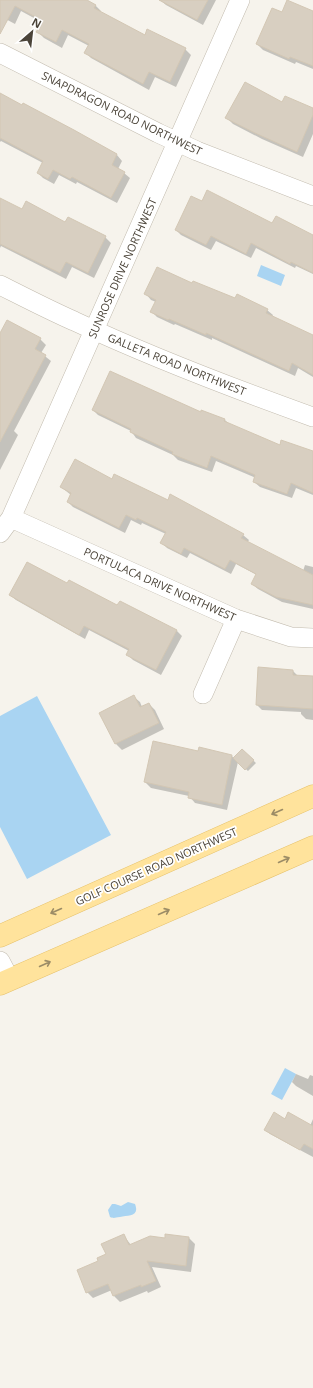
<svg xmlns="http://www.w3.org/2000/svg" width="313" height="1388" font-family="'Open Sans',sans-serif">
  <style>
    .water { fill: #a9d4f2 }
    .shadow { fill: #0003 }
    .building { fill: #d8cfc1; stroke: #d3c7b4 }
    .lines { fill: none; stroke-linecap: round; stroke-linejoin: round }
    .minor-casing { stroke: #c2bbae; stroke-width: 20 }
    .major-casing { stroke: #e6c16a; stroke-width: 23 }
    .minor { stroke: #fff; stroke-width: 19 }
    .major { stroke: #ffe39c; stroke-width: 22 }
    .oneway { stroke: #9c8c66 }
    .labels { text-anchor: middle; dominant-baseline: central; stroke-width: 3.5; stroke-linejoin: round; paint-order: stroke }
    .street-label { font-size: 11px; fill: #4b4439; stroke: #fff }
  </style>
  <rect width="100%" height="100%" fill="#f6f3ec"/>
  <!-- water -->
  <path class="water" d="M261,265L285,275L281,286L257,276Z
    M37,696L111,835L27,879L0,827V716Z
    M285,1068L296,1074L282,1100L271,1094Z
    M128,1202L135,1204C140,1217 128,1215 120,1217C115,1217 115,1219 110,1217L108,1210L112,1204H115L121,1206Z"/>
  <!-- shadow -->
  <path class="shadow" d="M0,0H85L95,5L101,11L100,13L145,36L185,49L191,55L176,87L155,77L149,90L91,58L85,52L89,46L68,35L62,48L44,38L38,32L43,23L21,11L15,24L0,16Z
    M160,0H216L203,25L166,5Z
    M313,12V69L296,62L295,64L263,50L257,44L282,13Z
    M0,94L117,155L122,161L118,169L124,173L130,178L117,203L77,182L76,184L59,175L54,184L43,178L38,173L43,163L1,141L0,142Z
    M283,103L313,109V134L303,157L262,139L233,124L227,118Z
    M0,199L22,211L105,237L111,243L94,278L72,267L66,279L1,246L0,248Z
    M273,225L313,236V274L296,266L295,268L256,248L251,258L216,241L211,250L181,235L176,230Z
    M192,285L267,310L273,315L272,317L313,336V377L298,368L295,376L212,338V340L175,324L174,325L157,317L151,311L156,302L151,300L146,294Z
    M0,336L40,339L46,345L41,353L51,361L14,431L18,435L0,470Z
    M93,410L201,413L202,411L225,420L229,424L280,446L313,452V495L296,488L292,498L260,487L254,482L256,478L216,461L212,472L178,460L173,455L136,438L131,431L98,415Z
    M112,480L168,501L243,535L249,540L247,543L303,571L305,565L313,567V609L282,602L258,589L252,584L257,575L236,564L231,574L190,553L187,558L167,548L162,543L166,534L142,523L141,525L131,520L125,533L73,507L68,502L71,495L61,487Z
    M68,584L118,607L120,602L177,631L182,636L161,675L133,660L128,655L129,651L89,630L85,639L16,600L10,595Z
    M293,671L298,676L313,677V720L306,719L301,714V712L262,710L257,705Z
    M134,697L140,702L142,707L149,704L155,710L164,729L122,750L116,744L100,713Z
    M242,750L256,763L248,771L238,762L227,810L195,803L189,796L151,788L145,782L199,752L232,756L234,759Z
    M296,1074L308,1079L310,1075L313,1076V1096L296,1086L292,1082Z
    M313,1119V1157L270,1134L265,1130L286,1120L310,1126Z
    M124,1236L131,1245L166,1239L189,1238L195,1244L191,1272L152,1267L161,1287L148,1293L147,1291L120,1302L114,1296L112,1290L93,1298L87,1292L99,1262Z"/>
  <!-- building -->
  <path class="building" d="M0,0H87L96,5L94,8L145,35L147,29L186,48L170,82L149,72L143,84L84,53L89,44L62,30L56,42L36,32L43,21L15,6L0,34Z
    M159,0H208L197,20Z
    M287,0L313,11V66L290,57L289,59L256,44L272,8L282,12Z
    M245,82L282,102L285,96L313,108V115L297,152L255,133L225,118Z
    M0,93L22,105L23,103L74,130L117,154L112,165L125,172L111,198L72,177L70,179L53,170L48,179L37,173L43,161L0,138Z
    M207,190L272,223L276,216L313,235V273L291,262L290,264L251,243L246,254L211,236L206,245L175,230L191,196L202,201Z
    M0,198L22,209L26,201L65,222L68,217L106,236L88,273L66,262L60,273L0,244Z
    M157,267L192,283L193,281L235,298L237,294L268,309L266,313L313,335V375L292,363L289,371L206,333V335L169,319L168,320L150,312L156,300L144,294Z
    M7,320L41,338L35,349L46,355L0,442V333Z
    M110,371L201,412V410L225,419L224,421L280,445L281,440L313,451V493L291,483L287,494L253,482L255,475L211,456L207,468L172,454L173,452L130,432L131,429L92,410Z
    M75,459L112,479L114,474L168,500L170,494L244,534L241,538L313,575V605L276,597L251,584L256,574L230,560L225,569L184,548L181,554L160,543L166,532L137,518L136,520L126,515L119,528L67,502L71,493L60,487Z
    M27,562L67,583L69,580L117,605L120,601L177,630L156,670L126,655L129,649L84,626L79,635L9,595Z
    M258,667L293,670V675L313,676V709L256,705Z
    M134,695L140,707L149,703L159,723L115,744L99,713Z
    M153,741L198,751L199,747L232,755L222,805L188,798L189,792L144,782Z
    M242,749L254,760L245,770L233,758Z
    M274,1112L285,1119L288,1112L313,1126V1149L304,1144L300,1150L264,1130Z
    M124,1234L129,1245L150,1236L165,1238V1234L189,1237L186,1266L147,1261L156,1281L141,1287V1285L113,1296L108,1284L86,1293L77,1270L98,1261L97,1258L106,1254L101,1244Z"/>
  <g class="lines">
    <defs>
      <path id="minor" d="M0,53L158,133L197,151L313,196
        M0,285C24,297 49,310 74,321C151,357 232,388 313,417
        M11,518L236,619L291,637L313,638
        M0,533L11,518L240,0
        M203,694L236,619
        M0,961L10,980"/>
      <path id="major" d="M0,936L313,796
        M0,984L313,847"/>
    </defs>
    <!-- minor casing -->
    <use href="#minor" class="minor-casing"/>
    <!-- major casing -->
    <use href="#major" class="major-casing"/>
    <!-- minor -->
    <use href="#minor" class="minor"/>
    <!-- major -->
    <use href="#major" class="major"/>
  </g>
  <!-- one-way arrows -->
  <defs><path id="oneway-shaft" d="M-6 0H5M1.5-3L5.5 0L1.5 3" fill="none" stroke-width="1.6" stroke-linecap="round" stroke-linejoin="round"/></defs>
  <g class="oneway">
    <use href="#oneway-shaft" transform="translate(277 812) rotate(156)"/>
    <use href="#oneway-shaft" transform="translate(284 860) rotate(-24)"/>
    <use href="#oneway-shaft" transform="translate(56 911) rotate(156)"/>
    <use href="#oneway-shaft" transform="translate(164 912) rotate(-24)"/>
    <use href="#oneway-shaft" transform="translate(45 964) rotate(-24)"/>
  </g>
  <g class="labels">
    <!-- street labels -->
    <g class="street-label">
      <text transform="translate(122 113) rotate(26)">SNAPDRAGON ROAD NORTHWEST</text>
      <text transform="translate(122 268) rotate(-66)">SUNROSE DRIVE NORTHWEST</text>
      <text transform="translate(177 364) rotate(22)">GALLETA ROAD NORTHWEST</text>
      <text transform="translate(160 584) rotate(24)">PORTULACA DRIVE NORTHWEST</text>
      <text transform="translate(156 866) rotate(-24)">GOLF COURSE ROAD NORTHWEST</text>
    </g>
  </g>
  <!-- north arrow -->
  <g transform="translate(32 32) rotate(28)" stroke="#ffffff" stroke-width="3" paint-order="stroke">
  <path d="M0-3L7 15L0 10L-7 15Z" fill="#4b4439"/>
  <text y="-6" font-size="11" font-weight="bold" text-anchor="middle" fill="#4b4439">N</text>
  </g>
</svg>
